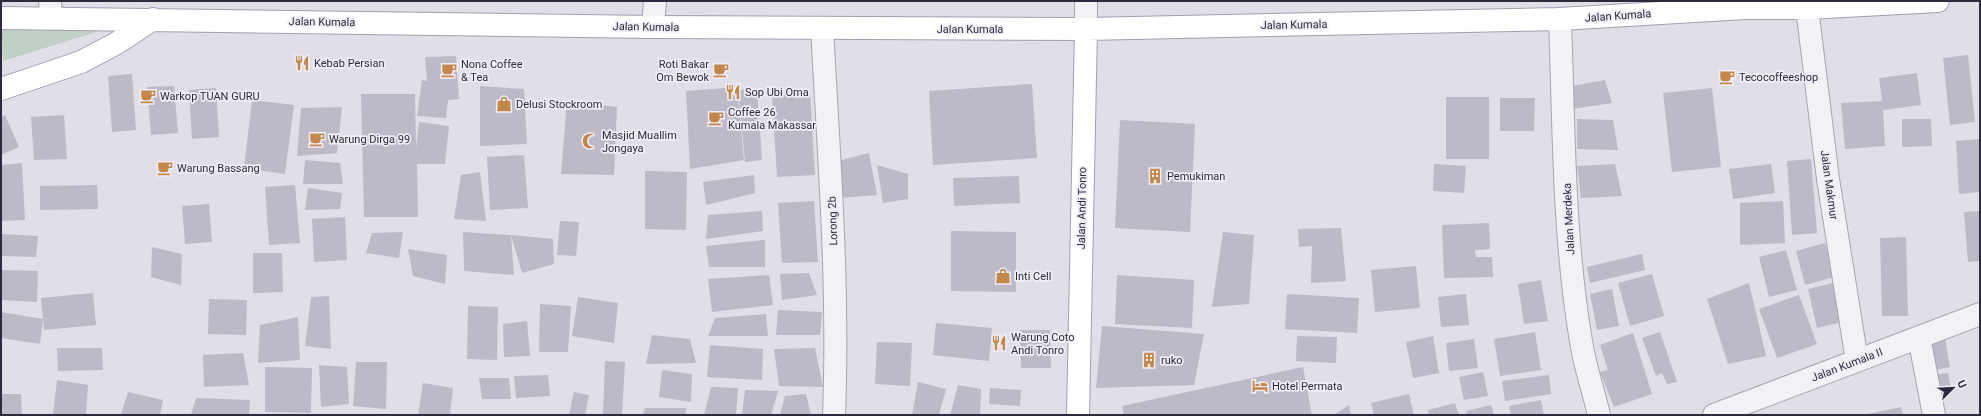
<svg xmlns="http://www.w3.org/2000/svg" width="1981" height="416" font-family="Roboto,sans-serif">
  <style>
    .green { fill: #c0d0c6 }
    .building { fill: #bdb9c6 }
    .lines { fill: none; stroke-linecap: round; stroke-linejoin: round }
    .minor-casing { stroke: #a8a4b1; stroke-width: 24 }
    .major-casing { stroke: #a39fb2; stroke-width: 24 }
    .minor { stroke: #f2f1f5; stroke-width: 22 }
    .major { stroke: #fff; stroke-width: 22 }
    .labels { text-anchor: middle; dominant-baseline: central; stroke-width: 3.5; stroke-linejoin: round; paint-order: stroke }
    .street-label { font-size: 11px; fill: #2e293d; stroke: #efeef5 }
    .poi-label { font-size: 11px; fill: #2e293d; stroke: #efeef5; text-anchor: start }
  </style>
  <rect width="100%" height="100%" fill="#e1dee7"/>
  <!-- green -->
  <path class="green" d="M1,21L106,29L3,61Z"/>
  <!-- building -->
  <path class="building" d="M1968,55L1975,122L1950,125L1943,58Z
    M456,56L459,99L448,100L446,118L417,116L422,80L427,81L425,57Z
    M1917,73L1921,105L1883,110L1885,146L1845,149L1841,103L1882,101L1879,78Z
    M132,74L136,130L112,132L108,76Z
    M1605,80L1612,103L1572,109V86Z
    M1032,84L1037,158L933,165L929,91Z
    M174,86L178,133L151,135L147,87Z
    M480,86L524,89L527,144L480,146Z
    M737,87L744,160L690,169L686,91Z
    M216,88L219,137L192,139L189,90Z
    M1712,88L1721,167L1672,172L1663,93Z
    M757,89L762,160L745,162L738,90Z
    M810,92L815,175L777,177L772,95Z
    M361,94H415L416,148L419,122L449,126L445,164H417L418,217H364Z
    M1446,97H1489V159H1446Z
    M1500,98H1535L1534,131H1500Z
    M252,100L294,105L285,174L244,168Z
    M567,101L617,107L614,175L561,174Z
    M342,107L337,153L297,156L301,108Z
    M5,115L19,147L1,155V117Z
    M64,115L67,159L34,160L31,117Z
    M1577,119L1613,120L1618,150L1577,149Z
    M1902,119H1931L1932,146L1902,147Z
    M1120,120L1195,124L1190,232L1115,228Z
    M1980,139V192L1959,194L1956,141Z
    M869,153L877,195L840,198L838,161Z
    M524,155L528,208L490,210L487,157Z
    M1811,159L1817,233L1792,235L1787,161Z
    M305,160L340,163L343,184H303Z
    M22,163L25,220L1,221V165Z
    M1434,164L1466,166L1464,193L1433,191Z
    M1615,164L1622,196L1581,198L1577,166Z
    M1771,164L1775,193L1733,199L1729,169Z
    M877,165L908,174V199L883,203Z
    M645,171L687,172L686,230L645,229Z
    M480,172L486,221L454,219L461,175Z
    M754,175L755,193L706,205L703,182Z
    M1019,176L1020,203L954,206L953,178Z
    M97,185L98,209L40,210V186Z
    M295,185L300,243L269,245L265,187Z
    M308,188L342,193L340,209L305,210Z
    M814,201L818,262L782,263L778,203Z
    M1783,201L1785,243L1740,245V203Z
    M209,204L212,242L185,244L182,206Z
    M762,211L763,231L706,239L708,215Z
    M1980,211V261L1968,262L1964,212Z
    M345,217L347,260L314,262L312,219Z
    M560,221L579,222L576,256L557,255Z
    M1489,223L1490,249L1475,250L1476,257H1492L1493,277L1444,278L1442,225Z
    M1341,228L1346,281L1311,283L1312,246L1299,247L1298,229Z
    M951,231L1016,232V292L951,291Z
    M403,232L399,258L366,253L372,233Z
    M463,232L511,235L514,275L464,271Z
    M1223,232L1254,235L1249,304L1212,307Z
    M1,234L38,236L36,257L1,256Z
    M511,235L553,239L554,264L522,273Z
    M1906,237L1908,316H1882L1880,238Z
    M765,240V267H709L706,246Z
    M1825,243L1835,277L1805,285L1796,251Z
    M152,247L182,254L181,285L151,277Z
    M408,249L447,255L445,284L413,276Z
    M1786,250L1797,290L1769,297L1759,257Z
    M253,253H282L283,292L253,293Z
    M1642,254L1645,270L1590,283L1587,267Z
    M1416,266L1420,308L1375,312L1371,270Z
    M2,270L38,271L37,302L1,300Z
    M809,273L817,295L782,300L780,274Z
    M1652,274L1664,316L1630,326L1618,283Z
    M769,275L773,305L712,312L708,279Z
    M1117,275L1194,280L1192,328L1115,324Z
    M1541,280L1548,321L1524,324L1518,284Z
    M1749,283L1766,356L1728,364L1707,299Z
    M1833,283L1842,322L1817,328L1808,289Z
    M1612,289L1619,326L1597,330L1590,294Z
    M93,293L96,325L44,330L41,298Z
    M1287,294L1359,298L1357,333L1285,329Z
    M1466,294L1469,325L1441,327L1438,297Z
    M1799,295L1817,344L1777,358L1759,309Z
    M329,296L331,349L305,346L311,297Z
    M578,297L618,303L614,343L572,336Z
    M209,299L247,300L246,335L208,334Z
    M540,304L571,306L568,352H539Z
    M468,306L498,307L497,360L467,359Z
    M778,310L822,312L820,335H776Z
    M1,312L43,319L40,344L1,338Z
    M766,314L768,336H708L715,318Z
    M298,317L300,360L258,363L260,325Z
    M527,321L530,356L504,357L503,324Z
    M936,323L992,328L989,361L933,355Z
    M1102,326L1204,334L1194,385L1096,388Z
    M1020,330H1050L1051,368H1021Z
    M1535,332L1541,370L1500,376L1494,339Z
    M1660,332L1677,382L1667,384L1662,373L1656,376L1642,338Z
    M1633,333L1652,394L1614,407L1600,372L1608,370L1600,345Z
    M652,335L690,339L696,363L646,364Z
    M1297,336L1337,337L1336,363L1296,361Z
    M1433,336L1439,373L1413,378L1406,342Z
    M1474,339L1478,368L1449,371L1446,343Z
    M1945,339L1950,367L1931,371L1925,343Z
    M877,342L912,343L910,386L875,384Z
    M710,345L763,349L762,380L707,377Z
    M57,348H102L103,370L58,371Z
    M815,348L823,387L779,386L774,349Z
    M243,353L249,385L204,387L203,355Z
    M605,361L625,362L622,415H603Z
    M356,362H387L386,409L353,406Z
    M319,365L347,367L349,404L321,407Z
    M265,367L312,368L311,413L265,412Z
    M1303,367L1312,415H1124L1122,406Z
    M662,370L692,374L691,402L659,397Z
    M1483,372L1488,396L1464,400L1459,377Z
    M1948,373L1952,392L1935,396L1931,375Z
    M548,375L550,396L516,398L514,376Z
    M1549,375L1551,394L1505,401L1502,381Z
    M479,378H509L511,399H482Z
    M57,380L88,385L86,415H53Z
    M918,382L946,389L939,415H912Z
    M423,383L453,388L450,415H418Z
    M958,385L981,389L980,415H950Z
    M711,387L738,388L736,415H704Z
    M990,388L1021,390L1020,406L989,404Z
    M745,390L778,391L771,415H742Z
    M128,392L163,400L160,415H121Z
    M574,392L589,395L585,415H569Z
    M1,394H21L22,415H1Z
    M806,394L811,415H780L785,396Z
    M1409,394L1414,415H1374L1371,403Z
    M196,398L250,400L249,415H191Z
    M1541,400L1544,415H1511L1509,406Z
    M1455,403L1459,415H1429L1428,410Z
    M1349,405L1351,415H1334Z
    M1491,405L1494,415H1467L1466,411Z
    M1901,407L1903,415H1868V414Z
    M645,408H686V415H643Z"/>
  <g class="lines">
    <defs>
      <path id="minor" d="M50,1L51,18
        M1807,8L1828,179L1857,361
        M1560,19C1564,128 1563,239 1582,347C1586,370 1594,393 1599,415
        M653,27L655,1
        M822,28C829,157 839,286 834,415
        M1086,29V1
        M1919,337L1934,415
        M1714,415L1980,314"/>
      <path id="major" d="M1,18L653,27L1086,29L1560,19L1745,8H1807L1938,1
        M1,89L81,62L117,43L153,19
        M1078,415L1086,29"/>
    </defs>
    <!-- minor casing -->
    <use href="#minor" class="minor-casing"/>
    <!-- major casing -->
    <use href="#major" class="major-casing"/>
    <!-- minor -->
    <use href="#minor" class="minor"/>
    <!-- major -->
    <use href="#major" class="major"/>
  </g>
  <!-- icons -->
  <defs>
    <symbol id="restaurant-bare" viewBox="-9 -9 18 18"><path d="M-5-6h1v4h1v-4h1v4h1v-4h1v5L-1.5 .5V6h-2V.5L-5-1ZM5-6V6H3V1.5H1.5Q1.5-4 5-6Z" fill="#c4874b" stroke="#efeef5" stroke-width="2.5" paint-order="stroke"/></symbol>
    <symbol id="cafe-bare" viewBox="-9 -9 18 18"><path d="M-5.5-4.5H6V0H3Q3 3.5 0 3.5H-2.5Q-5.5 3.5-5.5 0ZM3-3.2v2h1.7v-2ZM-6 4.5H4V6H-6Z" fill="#c4874b" stroke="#efeef5" stroke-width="2.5" paint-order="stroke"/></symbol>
    <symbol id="shop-bare" viewBox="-9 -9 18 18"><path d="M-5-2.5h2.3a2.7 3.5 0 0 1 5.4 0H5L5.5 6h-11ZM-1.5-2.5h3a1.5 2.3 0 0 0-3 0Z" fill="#c4874b" stroke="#efeef5" stroke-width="2.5" paint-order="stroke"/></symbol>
    <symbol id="mosque-bare" viewBox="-9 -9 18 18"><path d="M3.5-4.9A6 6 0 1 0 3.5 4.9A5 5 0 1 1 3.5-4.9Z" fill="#c4874b" stroke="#efeef5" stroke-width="2.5" paint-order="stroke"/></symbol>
    <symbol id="building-bare" viewBox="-9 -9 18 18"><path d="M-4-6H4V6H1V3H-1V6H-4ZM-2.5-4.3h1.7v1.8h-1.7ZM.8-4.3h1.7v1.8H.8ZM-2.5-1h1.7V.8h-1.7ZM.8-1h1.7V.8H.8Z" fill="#c4874b" stroke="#efeef5" stroke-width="2.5" paint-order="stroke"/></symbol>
    <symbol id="hotel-bare" viewBox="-9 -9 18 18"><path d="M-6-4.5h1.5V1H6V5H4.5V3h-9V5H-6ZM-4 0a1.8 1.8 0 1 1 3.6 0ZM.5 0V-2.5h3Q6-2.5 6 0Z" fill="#c4874b" stroke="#efeef5" stroke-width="2.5" paint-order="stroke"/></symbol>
  </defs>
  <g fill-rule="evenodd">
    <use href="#restaurant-bare" x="291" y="52" width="22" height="22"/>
    <use href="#cafe-bare" x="438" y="59" width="22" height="22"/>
    <use href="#cafe-bare" x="710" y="59" width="22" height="22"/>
    <use href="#cafe-bare" x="1716" y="66" width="22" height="22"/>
    <use href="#restaurant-bare" x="722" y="81" width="22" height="22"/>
    <use href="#cafe-bare" x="137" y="85" width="22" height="22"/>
    <use href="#shop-bare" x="493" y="93" width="22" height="22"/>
    <use href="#cafe-bare" x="705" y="107" width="22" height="22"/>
    <use href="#cafe-bare" x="306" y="128" width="22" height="22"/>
    <use href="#mosque-bare" x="579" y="130" width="22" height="22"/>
    <use href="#cafe-bare" x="154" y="157" width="22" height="22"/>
    <use href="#building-bare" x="1144" y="165" width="22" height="22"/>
    <use href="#shop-bare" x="992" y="265" width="22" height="22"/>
    <use href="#restaurant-bare" x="988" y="332" width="22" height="22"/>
    <use href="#building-bare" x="1138" y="349" width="22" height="22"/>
    <use href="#hotel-bare" x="1249" y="375" width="22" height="22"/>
  </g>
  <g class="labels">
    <!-- street labels -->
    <g class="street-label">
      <text transform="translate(1618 16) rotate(-4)">Jalan Kumala</text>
      <text transform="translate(322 22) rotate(1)">Jalan Kumala</text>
      <text transform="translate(1294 25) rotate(-1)">Jalan Kumala</text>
      <text transform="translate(646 27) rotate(1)">Jalan Kumala</text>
      <text x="970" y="29">Jalan Kumala</text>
      <text transform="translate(1829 185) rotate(82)">Jalan Makmur</text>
      <text transform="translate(1082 208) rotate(-89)">Jalan Andi Tonro</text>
      <text transform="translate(1569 219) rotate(-93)">Jalan Merdeka</text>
      <text transform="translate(833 221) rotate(-92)">Lorong 2b</text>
      <text transform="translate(1847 365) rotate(-21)">Jalan Kumala II</text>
    </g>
    <!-- poi labels -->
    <g class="poi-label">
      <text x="314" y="63">Kebab Persian</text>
      <text x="461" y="64">Nona Coffee<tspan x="461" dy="13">&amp; Tea</tspan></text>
      <text x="709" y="64" text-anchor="end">Roti Bakar<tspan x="709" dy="13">Om Bewok</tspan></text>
      <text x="1739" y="77">Tecocoffeeshop</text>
      <text x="745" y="92">Sop Ubi Oma</text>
      <text x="160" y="96">Warkop TUAN GURU</text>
      <text x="516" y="104">Delusi Stockroom</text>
      <text x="728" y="112">Coffee 26<tspan x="728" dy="13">Kumala Makassar</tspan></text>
      <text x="602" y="135">Masjid Muallim<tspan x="602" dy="13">Jongaya</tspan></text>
      <text x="329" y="139">Warung Dirga 99</text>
      <text x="177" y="168">Warung Bassang</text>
      <text x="1167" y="176">Pemukiman</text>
      <text x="1015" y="276">Inti Cell</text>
      <text x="1011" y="337">Warung Coto<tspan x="1011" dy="13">Andi Tonro</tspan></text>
      <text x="1161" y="360">ruko</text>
      <text x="1272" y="386">Hotel Permata</text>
    </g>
  </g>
  <!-- border -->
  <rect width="1981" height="416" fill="none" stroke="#2e293d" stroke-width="4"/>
  <!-- north arrow -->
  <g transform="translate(1953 388) rotate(66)" stroke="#efeef5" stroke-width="3" paint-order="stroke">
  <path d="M0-3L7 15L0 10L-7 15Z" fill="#2e293d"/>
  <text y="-6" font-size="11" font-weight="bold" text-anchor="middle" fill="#2e293d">U</text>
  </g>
</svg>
